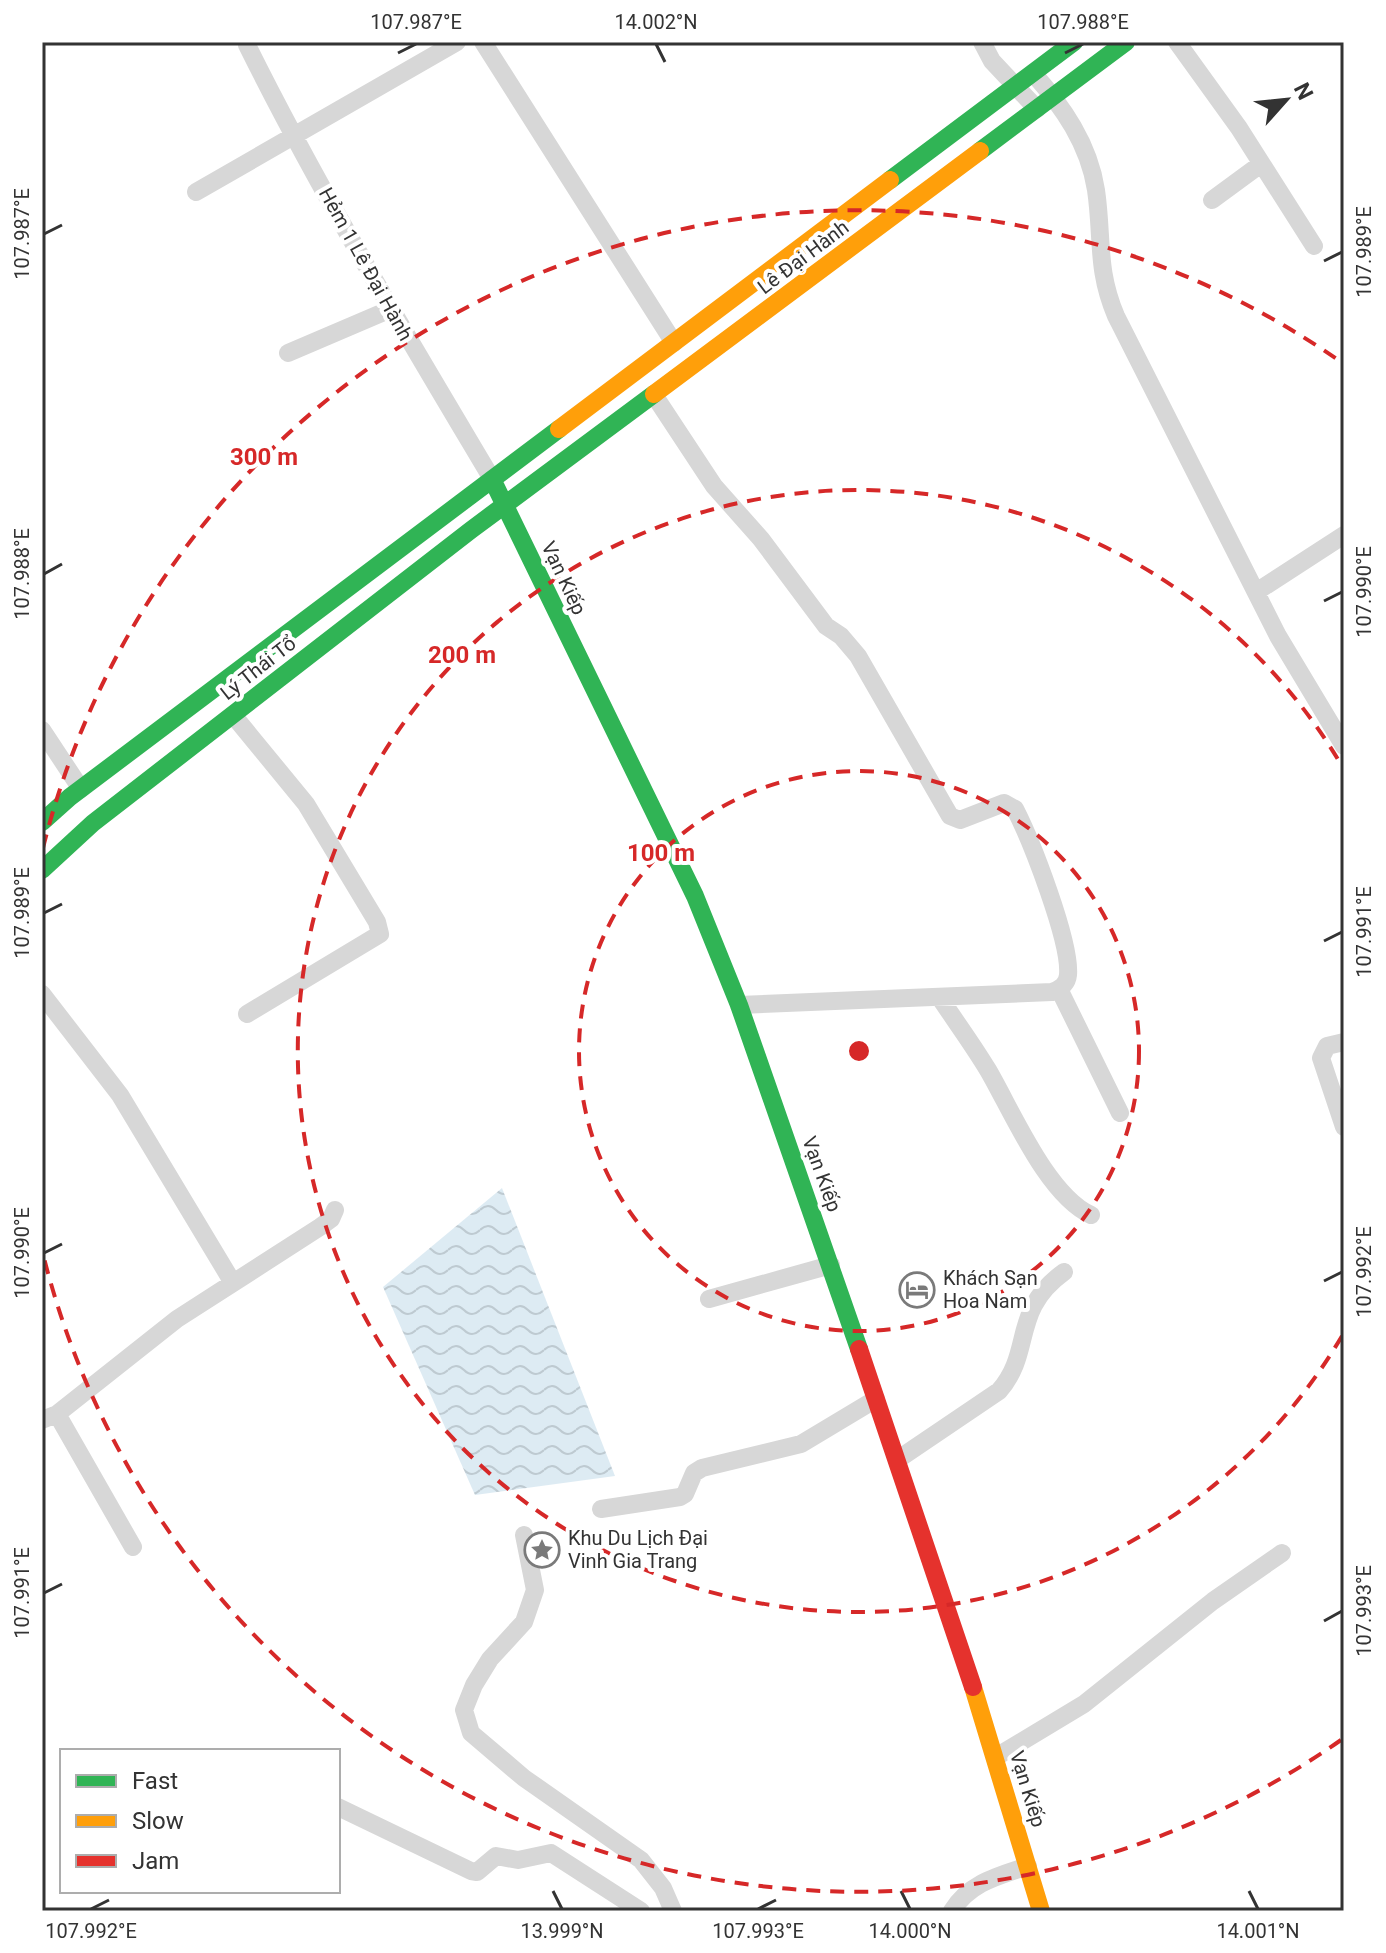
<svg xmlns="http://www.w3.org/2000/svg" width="1386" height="1953" font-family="Roboto,sans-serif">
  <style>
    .water { fill: url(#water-waves) }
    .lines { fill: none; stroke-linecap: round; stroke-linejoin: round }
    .street { stroke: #d7d7d7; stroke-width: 18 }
    .fast { stroke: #30b455; stroke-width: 18 }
    .slow { stroke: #ff9f0a; stroke-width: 18 }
    .jam { stroke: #e5322d; stroke-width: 18 }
    .ticks { fill: none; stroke: #333; stroke-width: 3 }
    .ring { fill: none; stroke: #d62828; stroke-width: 4; stroke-dasharray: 14 10 }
    .labels { text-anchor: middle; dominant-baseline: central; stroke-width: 8; stroke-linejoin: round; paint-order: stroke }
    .street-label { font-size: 20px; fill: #333; stroke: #fff }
    .poi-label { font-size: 20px; fill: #333; stroke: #fff; text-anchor: start }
    .centre { fill: #d62828; stroke: #fff; stroke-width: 4 }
    .ring-label { font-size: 24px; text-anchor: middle; font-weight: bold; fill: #d62828; stroke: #fff; stroke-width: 8; stroke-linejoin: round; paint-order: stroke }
    .neatline { fill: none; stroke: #333; stroke-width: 3 }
    .ticks-label { font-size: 20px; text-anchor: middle; fill: #333 }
  </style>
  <defs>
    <pattern id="water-waves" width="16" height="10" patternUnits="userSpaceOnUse" patternTransform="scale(2)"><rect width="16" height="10" fill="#ddebf3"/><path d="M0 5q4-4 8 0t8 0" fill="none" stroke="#becad1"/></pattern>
  </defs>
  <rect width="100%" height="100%" fill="#fff"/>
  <!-- water -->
  <path class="water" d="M502,1188L615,1476L475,1495L383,1287Z"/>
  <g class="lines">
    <!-- street -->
    <path class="street" d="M483,42L674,343
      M982,42L992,61L1037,109
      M1177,42L1239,128L1314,246
      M247,45C321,194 407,336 492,479
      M1033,73C1063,107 1089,144 1096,190C1103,238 1096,269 1116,316L1278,636L1344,746
      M196,192L457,42
      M1212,200L1261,164
      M288,353L391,309
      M654,395L714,486L761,539L826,626L841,636L858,656L950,816L960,820L1004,803L1015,809C1031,840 1071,942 1068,975C1067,985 1060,989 1052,992L739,1005
      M1256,592L1344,535
      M233,715L306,804L377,922L380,934L247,1014
      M42,730L81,789
      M1059,989L1120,1113
      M42,994L120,1095L233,1283
      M940,998C956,1022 973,1045 988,1070C1012,1111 1047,1195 1091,1215
      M1344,1042L1327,1046L1321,1058L1344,1127
      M709,1299L831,1265
      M57,1414L133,1547
      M42,1420L57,1414L177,1319L320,1227L331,1219L335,1210
      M897,1460L999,1391C1034,1351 1010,1311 1064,1272
      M601,1509L680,1497L685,1494L694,1473L702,1468L801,1444L876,1399
      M524,1535L535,1590L524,1622L490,1659L474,1685L464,1710L471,1733L524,1778L641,1860L663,1888L673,1911
      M996,1757L1084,1704L1213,1601L1282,1553
      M338,1807L471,1871L477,1872L496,1856L518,1860L551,1853L641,1911
      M952,1911C969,1883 998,1876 1028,1866"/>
    <!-- fast -->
    <path class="fast" d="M980,151L1126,42
      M890,180L1074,42
      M492,479L695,896L739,1005L859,1349
      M42,822L70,797L559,429
      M42,870L93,823L471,530L654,394"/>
    <!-- slow -->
    <path class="slow" d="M654,394L980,151
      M559,429L890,180
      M973,1687L1041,1911"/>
    <!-- jam -->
    <path class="jam" d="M859,1349L973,1687"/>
  </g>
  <!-- ticks -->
  <path class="ticks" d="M656,44L665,62M398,53L416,44M1065,53L1083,44M44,234L62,225M1324,261L1342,252M44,574L62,564M1324,601L1342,592M44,913L62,904M1324,941L1342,932M44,1253L62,1244M1324,1281L1342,1272M44,1593L62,1584M1324,1621L1342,1611M553,1891L562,1909M901,1891L910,1909M1249,1891L1258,1909M91,1909L109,1900M758,1909L776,1900"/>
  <!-- distance rings -->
  <g class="ring">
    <circle cx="859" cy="1051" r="280"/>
    <path d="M1342 1336A561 561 0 1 1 1342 766"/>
    <path d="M1341 1740A841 841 0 0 1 43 1254M43 848A841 841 0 0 1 1341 362"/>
  </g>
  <!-- icons -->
  <defs>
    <symbol id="hotel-ring" viewBox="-11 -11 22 22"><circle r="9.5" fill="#fff" stroke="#7a7a7a" stroke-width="1.5"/><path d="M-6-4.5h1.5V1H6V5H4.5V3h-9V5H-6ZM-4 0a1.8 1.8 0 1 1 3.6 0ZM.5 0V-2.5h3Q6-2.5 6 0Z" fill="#7a7a7a"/></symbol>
    <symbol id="sight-ring" viewBox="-11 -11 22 22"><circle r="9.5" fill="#fff" stroke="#7a7a7a" stroke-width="1.5"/><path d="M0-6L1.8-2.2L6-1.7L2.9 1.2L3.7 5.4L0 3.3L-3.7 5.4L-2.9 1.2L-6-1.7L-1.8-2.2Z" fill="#7a7a7a"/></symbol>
  </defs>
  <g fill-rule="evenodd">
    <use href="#hotel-ring" x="897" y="1270" width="40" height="40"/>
    <use href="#sight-ring" x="522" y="1530" width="40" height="40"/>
  </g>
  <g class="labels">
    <!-- street labels -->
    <g class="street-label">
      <text transform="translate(803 257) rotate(-37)">Lê Đại Hành</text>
      <text transform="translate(366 264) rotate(61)">Hẻm 1 Lê Đại Hành</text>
      <text transform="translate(564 578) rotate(65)">Vạn Kiếp</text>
      <text transform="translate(258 668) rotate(-38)">Lý Thái Tổ</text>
      <text transform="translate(822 1174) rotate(70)">Vạn Kiếp</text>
      <text transform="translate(1028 1789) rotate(73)">Vạn Kiếp</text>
    </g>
    <!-- poi labels -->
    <g class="poi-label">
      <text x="943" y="1278">Khách Sạn<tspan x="943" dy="23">Hoa Nam</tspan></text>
      <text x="568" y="1538">Khu Du Lịch Đại<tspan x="568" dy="23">Vinh Gia Trang</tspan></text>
    </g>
  </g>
  <circle cx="859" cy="1051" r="12" class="centre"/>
  <g class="ring-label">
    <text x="264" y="465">300 m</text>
    <text x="462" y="663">200 m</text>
    <text x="661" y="861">100 m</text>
  </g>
  <!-- border -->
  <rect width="1386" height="1953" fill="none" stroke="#ffffff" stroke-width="88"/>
  <!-- legend -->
  <rect x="60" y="1749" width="280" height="144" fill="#ffffff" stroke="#adadad" stroke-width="2"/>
  <rect x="76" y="1775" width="40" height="12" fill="#30b455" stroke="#adadad" stroke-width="2"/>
  <text x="132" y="1789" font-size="24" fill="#333333">Fast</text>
  <rect x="76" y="1815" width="40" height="12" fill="#ff9f0a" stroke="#adadad" stroke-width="2"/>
  <text x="132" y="1829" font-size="24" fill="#333333">Slow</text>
  <rect x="76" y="1855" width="40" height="12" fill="#e5322d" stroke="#adadad" stroke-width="2"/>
  <text x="132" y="1869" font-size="24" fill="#333333">Jam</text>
  <!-- north arrow -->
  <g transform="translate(1286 100) rotate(63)" stroke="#ffffff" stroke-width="6" paint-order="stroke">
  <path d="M0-6L14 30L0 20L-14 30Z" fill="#333333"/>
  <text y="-12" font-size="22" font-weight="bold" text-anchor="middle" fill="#333333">N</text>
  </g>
  <rect x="44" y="44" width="1298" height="1865" class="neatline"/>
  <g class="ticks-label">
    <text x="416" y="29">107.987°E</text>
    <text x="656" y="29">14.002°N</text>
    <text x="1083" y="29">107.988°E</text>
    <text transform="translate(22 234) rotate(-90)" y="7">107.987°E</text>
    <text transform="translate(1364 252) rotate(-90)" y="7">107.989°E</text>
    <text transform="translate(22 574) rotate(-90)" y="7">107.988°E</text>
    <text transform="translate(1364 592) rotate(-90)" y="7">107.990°E</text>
    <text transform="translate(22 913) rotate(-90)" y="7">107.989°E</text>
    <text transform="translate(1364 932) rotate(-90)" y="7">107.991°E</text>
    <text transform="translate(22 1253) rotate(-90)" y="7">107.990°E</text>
    <text transform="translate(1364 1272) rotate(-90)" y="7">107.992°E</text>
    <text transform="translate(22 1593) rotate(-90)" y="7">107.991°E</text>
    <text transform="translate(1364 1611) rotate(-90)" y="7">107.993°E</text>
    <text x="91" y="1938">107.992°E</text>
    <text x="562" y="1938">13.999°N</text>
    <text x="758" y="1938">107.993°E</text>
    <text x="910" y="1938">14.000°N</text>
    <text x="1258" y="1938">14.001°N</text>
  </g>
</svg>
